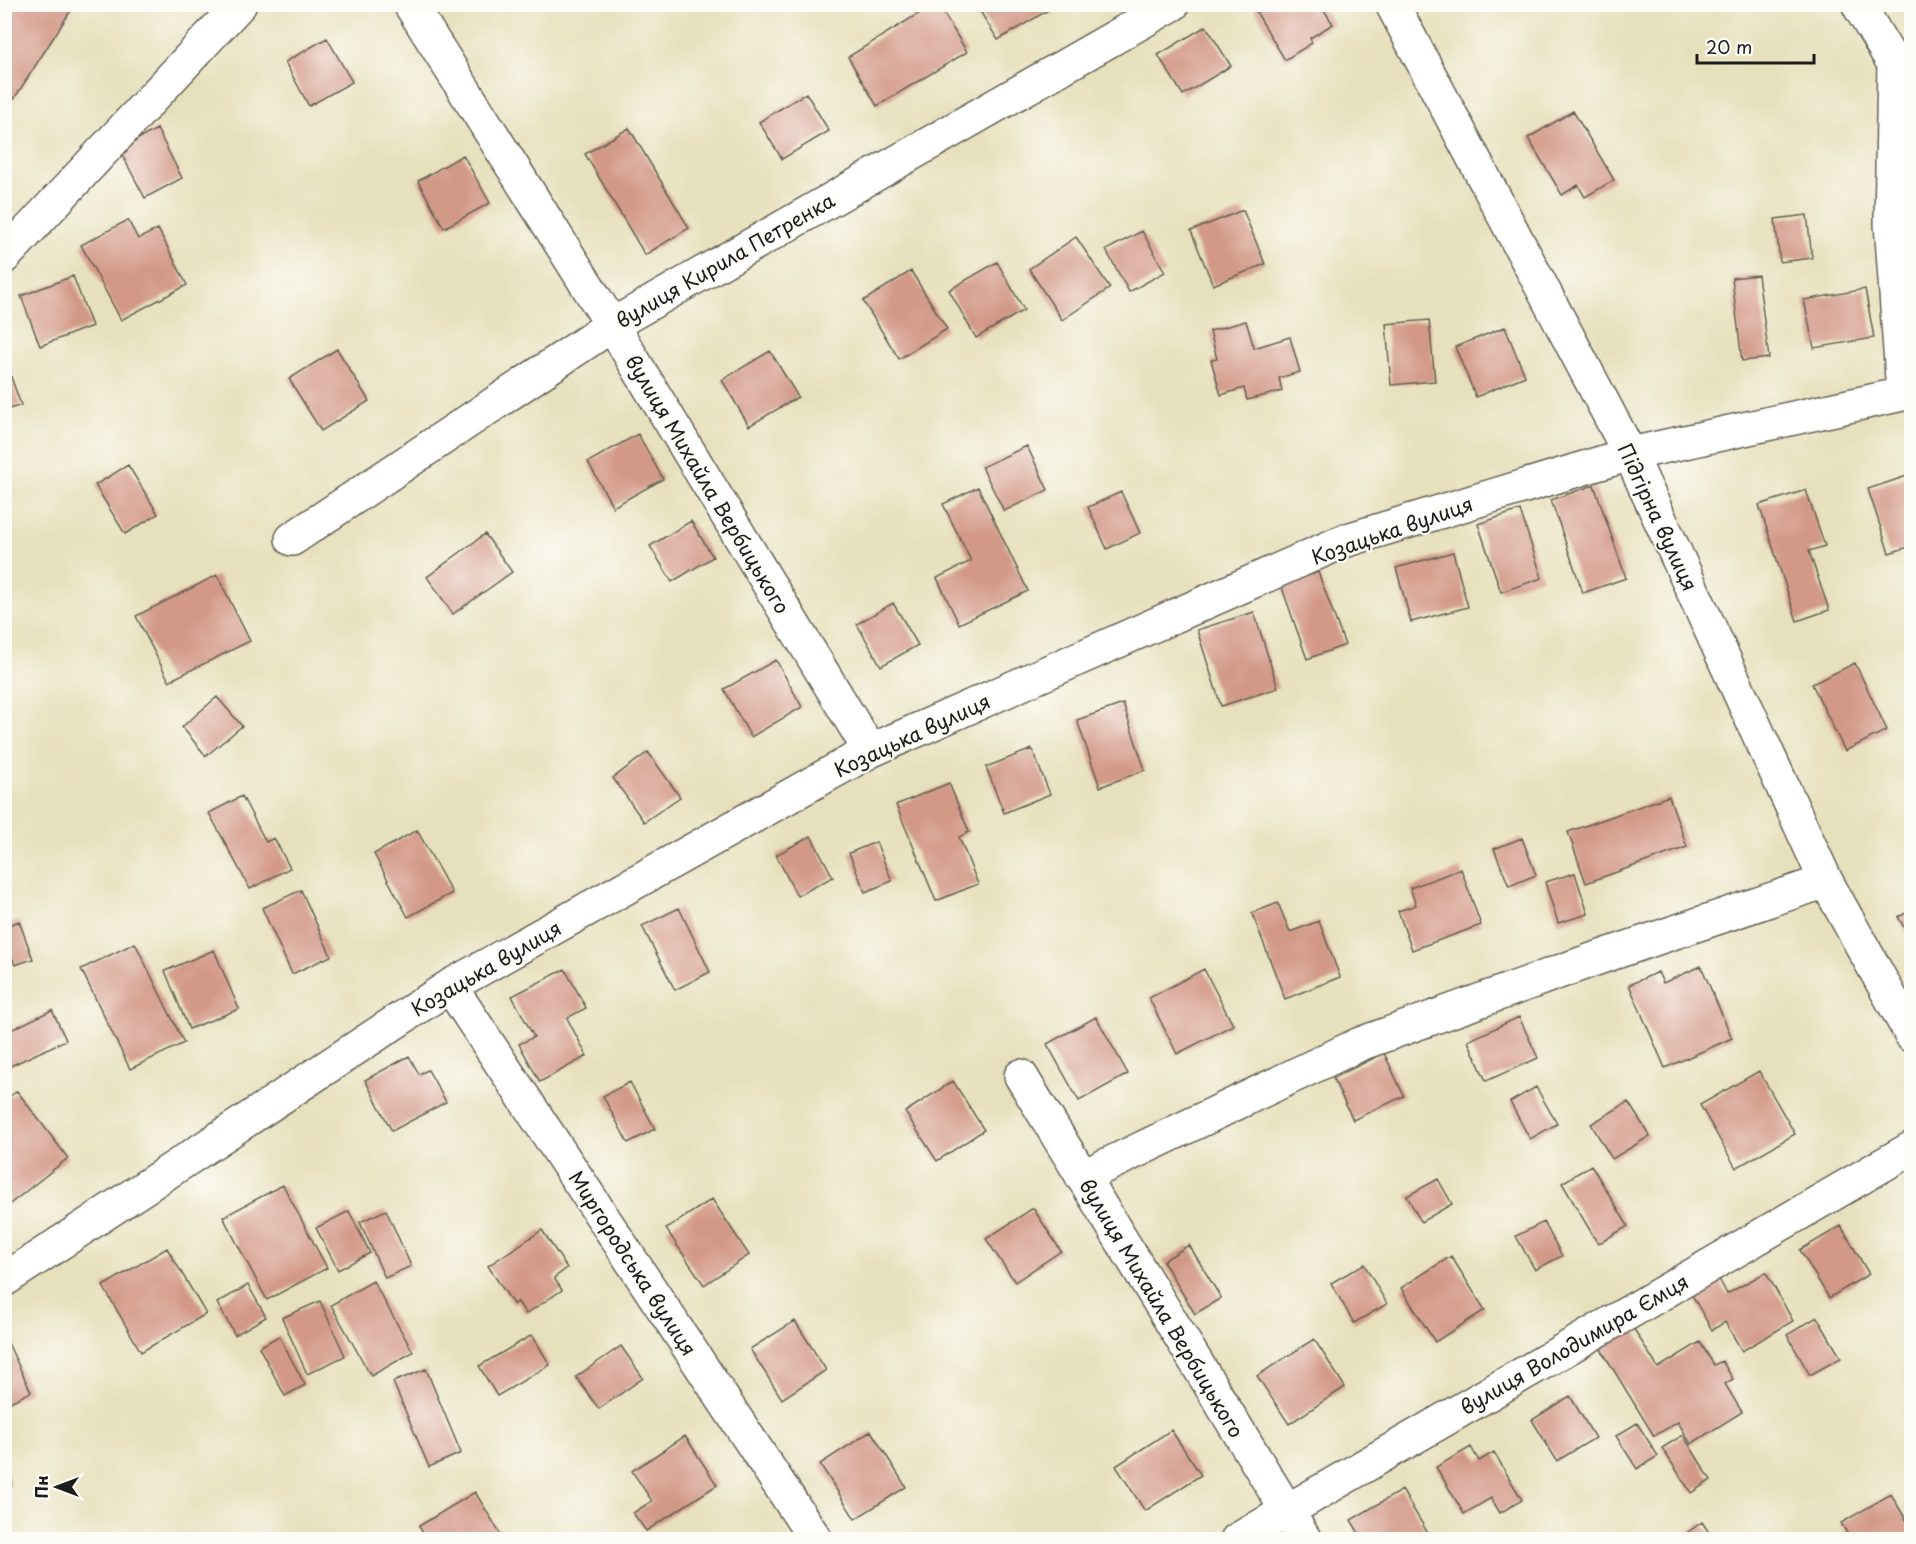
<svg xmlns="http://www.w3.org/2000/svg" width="1916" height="1544" font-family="'Playpen Sans',sans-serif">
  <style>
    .building { fill: #d39987 }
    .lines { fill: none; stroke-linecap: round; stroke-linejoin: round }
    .minor-casing { stroke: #636154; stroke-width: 36 }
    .minor { stroke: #fff; stroke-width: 33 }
    .labels { text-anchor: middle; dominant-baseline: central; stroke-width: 4.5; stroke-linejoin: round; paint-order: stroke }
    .street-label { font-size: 20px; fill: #1c1c1c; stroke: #fdfcf7 }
  </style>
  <rect width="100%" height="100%" fill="#fdfcf7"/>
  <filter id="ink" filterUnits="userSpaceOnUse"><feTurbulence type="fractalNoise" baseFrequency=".0167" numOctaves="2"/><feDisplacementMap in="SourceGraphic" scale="12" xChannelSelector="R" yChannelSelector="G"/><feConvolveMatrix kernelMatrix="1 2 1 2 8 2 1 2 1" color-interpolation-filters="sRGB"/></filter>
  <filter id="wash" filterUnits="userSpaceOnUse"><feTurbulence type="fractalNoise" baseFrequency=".008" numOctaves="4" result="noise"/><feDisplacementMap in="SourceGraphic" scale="24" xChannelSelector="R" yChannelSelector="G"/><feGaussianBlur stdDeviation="1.35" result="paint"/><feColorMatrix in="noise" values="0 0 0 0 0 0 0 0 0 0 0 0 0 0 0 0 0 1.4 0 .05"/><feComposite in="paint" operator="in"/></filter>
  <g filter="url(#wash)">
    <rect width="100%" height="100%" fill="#e7e0bc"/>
    <g id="blocks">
      <!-- building -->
      <path class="building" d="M4,4H75L14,99L4,93Z
        M934,4H938L967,52L877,106L848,57Z
        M1320,4L1333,24L1310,38L1312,43L1285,60L1252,5Z
        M976,5H1057L998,40Z
        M1206,26L1231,66L1183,95L1158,55Z
        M327,38L352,82L309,106L285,62Z
        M806,93L829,131L782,159L759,122Z
        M1573,111L1614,180L1585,197L1578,185L1562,195L1528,138Z
        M629,128L689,228L645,255L585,154Z
        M157,129L182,178L145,198L119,149Z
        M463,155L490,203L444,228L418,181Z
        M1243,210L1265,264L1213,285L1191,231Z
        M1807,215L1812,258L1780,262L1775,219Z
        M128,220L138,239L158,229L187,285L121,320L81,245Z
        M1142,231L1165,272L1129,292L1106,250Z
        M1076,237L1110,288L1062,320L1029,269Z
        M997,262L1024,310L976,338L949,290Z
        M911,271L947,329L899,359L863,301Z
        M1758,275L1769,358L1742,361L1732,278Z
        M73,276L92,326L40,346L21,296Z
        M1865,289L1874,338L1814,348L1804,300Z
        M1429,320L1435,381L1391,385L1386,324Z
        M1246,321L1254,348L1290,337L1300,372L1279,378L1282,391L1247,400L1244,388L1221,395L1211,360L1217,359L1210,331Z
        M1505,327L1525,376L1476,397L1455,347Z
        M337,349L369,401L321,431L289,379Z
        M770,351L798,397L749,426L722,380Z
        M5,360L21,405L4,411V361Z
        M638,434L663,479L613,507L588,462Z
        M1027,446L1048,490L1004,511L982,467Z
        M128,465L158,514L125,534L95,485Z
        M1907,476L1912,490V546L1889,553L1868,489Z
        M1594,485L1626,578L1583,593L1551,500Z
        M978,487L1028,591L959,624L937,578L971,561L943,504Z
        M1806,490L1825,546L1809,551L1829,610L1797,621L1759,505Z
        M1121,492L1140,533L1107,549L1088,507Z
        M1520,510L1542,578L1501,592L1478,524Z
        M691,521L713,557L672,582L650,546Z
        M485,534L512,572L453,614L427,577Z
        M1453,552L1468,607L1411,622L1396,568Z
        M1318,572L1345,645L1307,659L1281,585Z
        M217,575L250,641L169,681L136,616Z
        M893,603L918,645L881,666L857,624Z
        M1254,612L1278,688L1221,706L1197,630Z
        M776,660L802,707L751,737L724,689Z
        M1855,663L1887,730L1845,751L1812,684Z
        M217,697L242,726L206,756L182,727Z
        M1123,704L1145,770L1100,787L1077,720Z
        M1032,749L1050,794L1004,813L986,767Z
        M648,752L680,797L644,822L613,778Z
        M949,783L969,832L959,837L978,884L936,901L896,805Z
        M242,796L266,842L274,838L290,868L250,889L209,813Z
        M1669,796L1687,847L1586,883L1568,832Z
        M417,830L452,893L408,917L374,854Z
        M811,836L833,877L797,896L776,855Z
        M1522,838L1536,875L1509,886L1494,849Z
        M876,842L892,881L865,892L849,853Z
        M1461,869L1481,925L1412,950L1398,911L1416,905L1410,888Z
        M1575,873L1588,914L1558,923L1545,882Z
        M301,890L331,956L292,974L262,908Z
        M1278,903L1290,932L1319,921L1340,977L1285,999L1252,913Z
        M679,908L710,972L675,990L642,926Z
        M1912,910V941L1898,917Z
        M19,921L33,959L15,965L4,936V927Z
        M135,943L184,1043L130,1069L81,969Z
        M214,950L239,1009L189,1029L165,971Z
        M1701,966L1732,1038L1665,1068L1629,985L1658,972L1663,983Z
        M565,969L586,1008L567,1018L587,1056L540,1082L519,1044L534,1037L512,996Z
        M1204,969L1233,1025L1177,1054L1149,998Z
        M52,1010L66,1040L4,1069V1020L9,1031Z
        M1096,1017L1128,1074L1079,1101L1047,1044Z
        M1519,1017L1538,1058L1486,1081L1468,1041Z
        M1384,1053L1404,1096L1353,1120L1333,1078Z
        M409,1056L419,1074L428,1070L446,1102L392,1131L365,1080Z
        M1759,1071L1795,1134L1736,1168L1700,1105Z
        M953,1081L984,1130L937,1161L905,1112Z
        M630,1082L655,1129L628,1143L603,1096Z
        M1536,1087L1557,1124L1530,1139L1510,1102Z
        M17,1091L68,1158L6,1207L4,1101Z
        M1628,1102L1650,1136L1612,1159L1591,1124Z
        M1591,1165L1628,1226L1598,1244L1562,1183Z
        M1438,1179L1452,1204L1421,1222L1407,1196Z
        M283,1185L327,1268L267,1300L223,1217Z
        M712,1199L749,1255L704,1285L666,1229Z
        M1033,1208L1061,1251L1015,1282L986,1239Z
        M386,1210L411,1266L385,1278L360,1222Z
        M349,1211L370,1253L338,1270L316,1228Z
        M1544,1222L1562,1256L1535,1270L1516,1236Z
        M1841,1226L1869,1274L1829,1298L1800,1250Z
        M542,1230L567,1268L554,1278L562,1290L526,1314L518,1302L513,1304L488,1266Z
        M1189,1245L1221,1298L1195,1314L1163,1261Z
        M167,1248L206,1314L141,1352L103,1286Z
        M1451,1256L1485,1310L1435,1342L1401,1288Z
        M1364,1264L1387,1304L1354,1323L1331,1283Z
        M1766,1272L1793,1321L1742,1351L1725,1322L1712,1330L1692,1295L1719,1279L1727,1294Z
        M373,1281L413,1352L371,1376L331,1305Z
        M248,1285L266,1317L235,1335L217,1303Z
        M320,1301L345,1356L307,1374L282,1318Z
        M1817,1317L1841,1358L1810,1375L1787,1335Z
        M795,1321L826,1370L782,1399L750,1349Z
        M1632,1326L1658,1368L1700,1342L1714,1365L1722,1361L1733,1379L1725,1384L1742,1412L1691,1444L1678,1422L1654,1436L1599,1346Z
        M532,1335L550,1365L497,1396L479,1366Z
        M279,1336L305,1385L285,1396L259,1347Z
        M1314,1339L1345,1387L1289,1424L1257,1376Z
        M7,1341L31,1392L4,1405V1342Z
        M621,1346L643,1378L599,1409L576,1377Z
        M426,1369L461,1453L429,1467L393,1382Z
        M1570,1396L1595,1438L1557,1461L1532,1420Z
        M1637,1423L1658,1456L1637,1469L1616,1436Z
        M1171,1430L1201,1475L1145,1511L1116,1466Z
        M871,1431L906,1487L855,1519L820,1464Z
        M1683,1435L1711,1480L1691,1493L1662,1448Z
        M685,1436L717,1485L646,1531L633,1513L652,1501L632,1471Z
        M1471,1447L1479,1461L1494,1452L1522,1500L1500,1513L1491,1498L1464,1514L1436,1467Z
        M4,1466L11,1484L4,1486Z
        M1402,1490L1432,1540H1363L1351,1520Z
        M475,1492L504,1540H427L419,1526Z
        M1891,1494L1912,1530V1540H1851L1841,1523Z
        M1702,1522L1714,1540H1687L1684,1535Z"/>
    </g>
  </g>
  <g filter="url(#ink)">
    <use href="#blocks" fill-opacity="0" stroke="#636154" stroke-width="1.5"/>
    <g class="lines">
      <defs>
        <path id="minor" d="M410,4L612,325L870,751
          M1392,4L1630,454L1826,881L1912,1036
          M1858,4L1894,64L1891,223L1903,393
          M4,257L240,4
          M292,539L612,325L1173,4
          M450,986L816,1540
          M1021,1076L1305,1540
          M1082,1177L1360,1044L1592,960L1826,881
          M4,1280L450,986L870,751L1344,541L1630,454L1912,392
          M1237,1540L1912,1148"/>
      </defs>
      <!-- minor casing -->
      <use href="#minor" class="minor-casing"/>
      <!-- minor -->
      <use href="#minor" class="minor"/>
    </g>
  </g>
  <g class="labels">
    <!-- street labels -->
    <g class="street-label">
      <text transform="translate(725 260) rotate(-30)">вулиця Кирила Петренка</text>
      <text transform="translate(708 484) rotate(59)">вулиця Михайла Вербицького</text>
      <text transform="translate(1658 517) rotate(65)">Підгірна вулиця</text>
      <text transform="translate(1392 530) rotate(-19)">Козацька вулиця</text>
      <text transform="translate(912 735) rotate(-25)">Козацька вулиця</text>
      <text transform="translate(486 968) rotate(-30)">Козацька вулиця</text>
      <text transform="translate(633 1263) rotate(57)">Миргородська вулиця</text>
      <text transform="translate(1162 1308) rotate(59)">вулиця Михайла Вербицького</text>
      <text transform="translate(1574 1344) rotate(-30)">вулиця Володимира Ємця</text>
    </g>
  </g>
  <!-- margin -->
  <rect width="1916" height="1544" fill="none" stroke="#fdfcf7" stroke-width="24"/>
  <!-- north arrow -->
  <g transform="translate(57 1487) rotate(270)" stroke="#fdfcf7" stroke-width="4.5" paint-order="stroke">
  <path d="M0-4.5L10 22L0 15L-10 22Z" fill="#1c1c1c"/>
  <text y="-9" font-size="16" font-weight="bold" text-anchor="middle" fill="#1c1c1c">Пн</text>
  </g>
  <!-- scale -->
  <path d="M1697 54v9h117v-9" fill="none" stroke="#1c1c1c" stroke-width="3"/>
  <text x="1706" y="54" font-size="18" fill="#1c1c1c" stroke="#fdfcf7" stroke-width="4.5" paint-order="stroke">20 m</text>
</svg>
